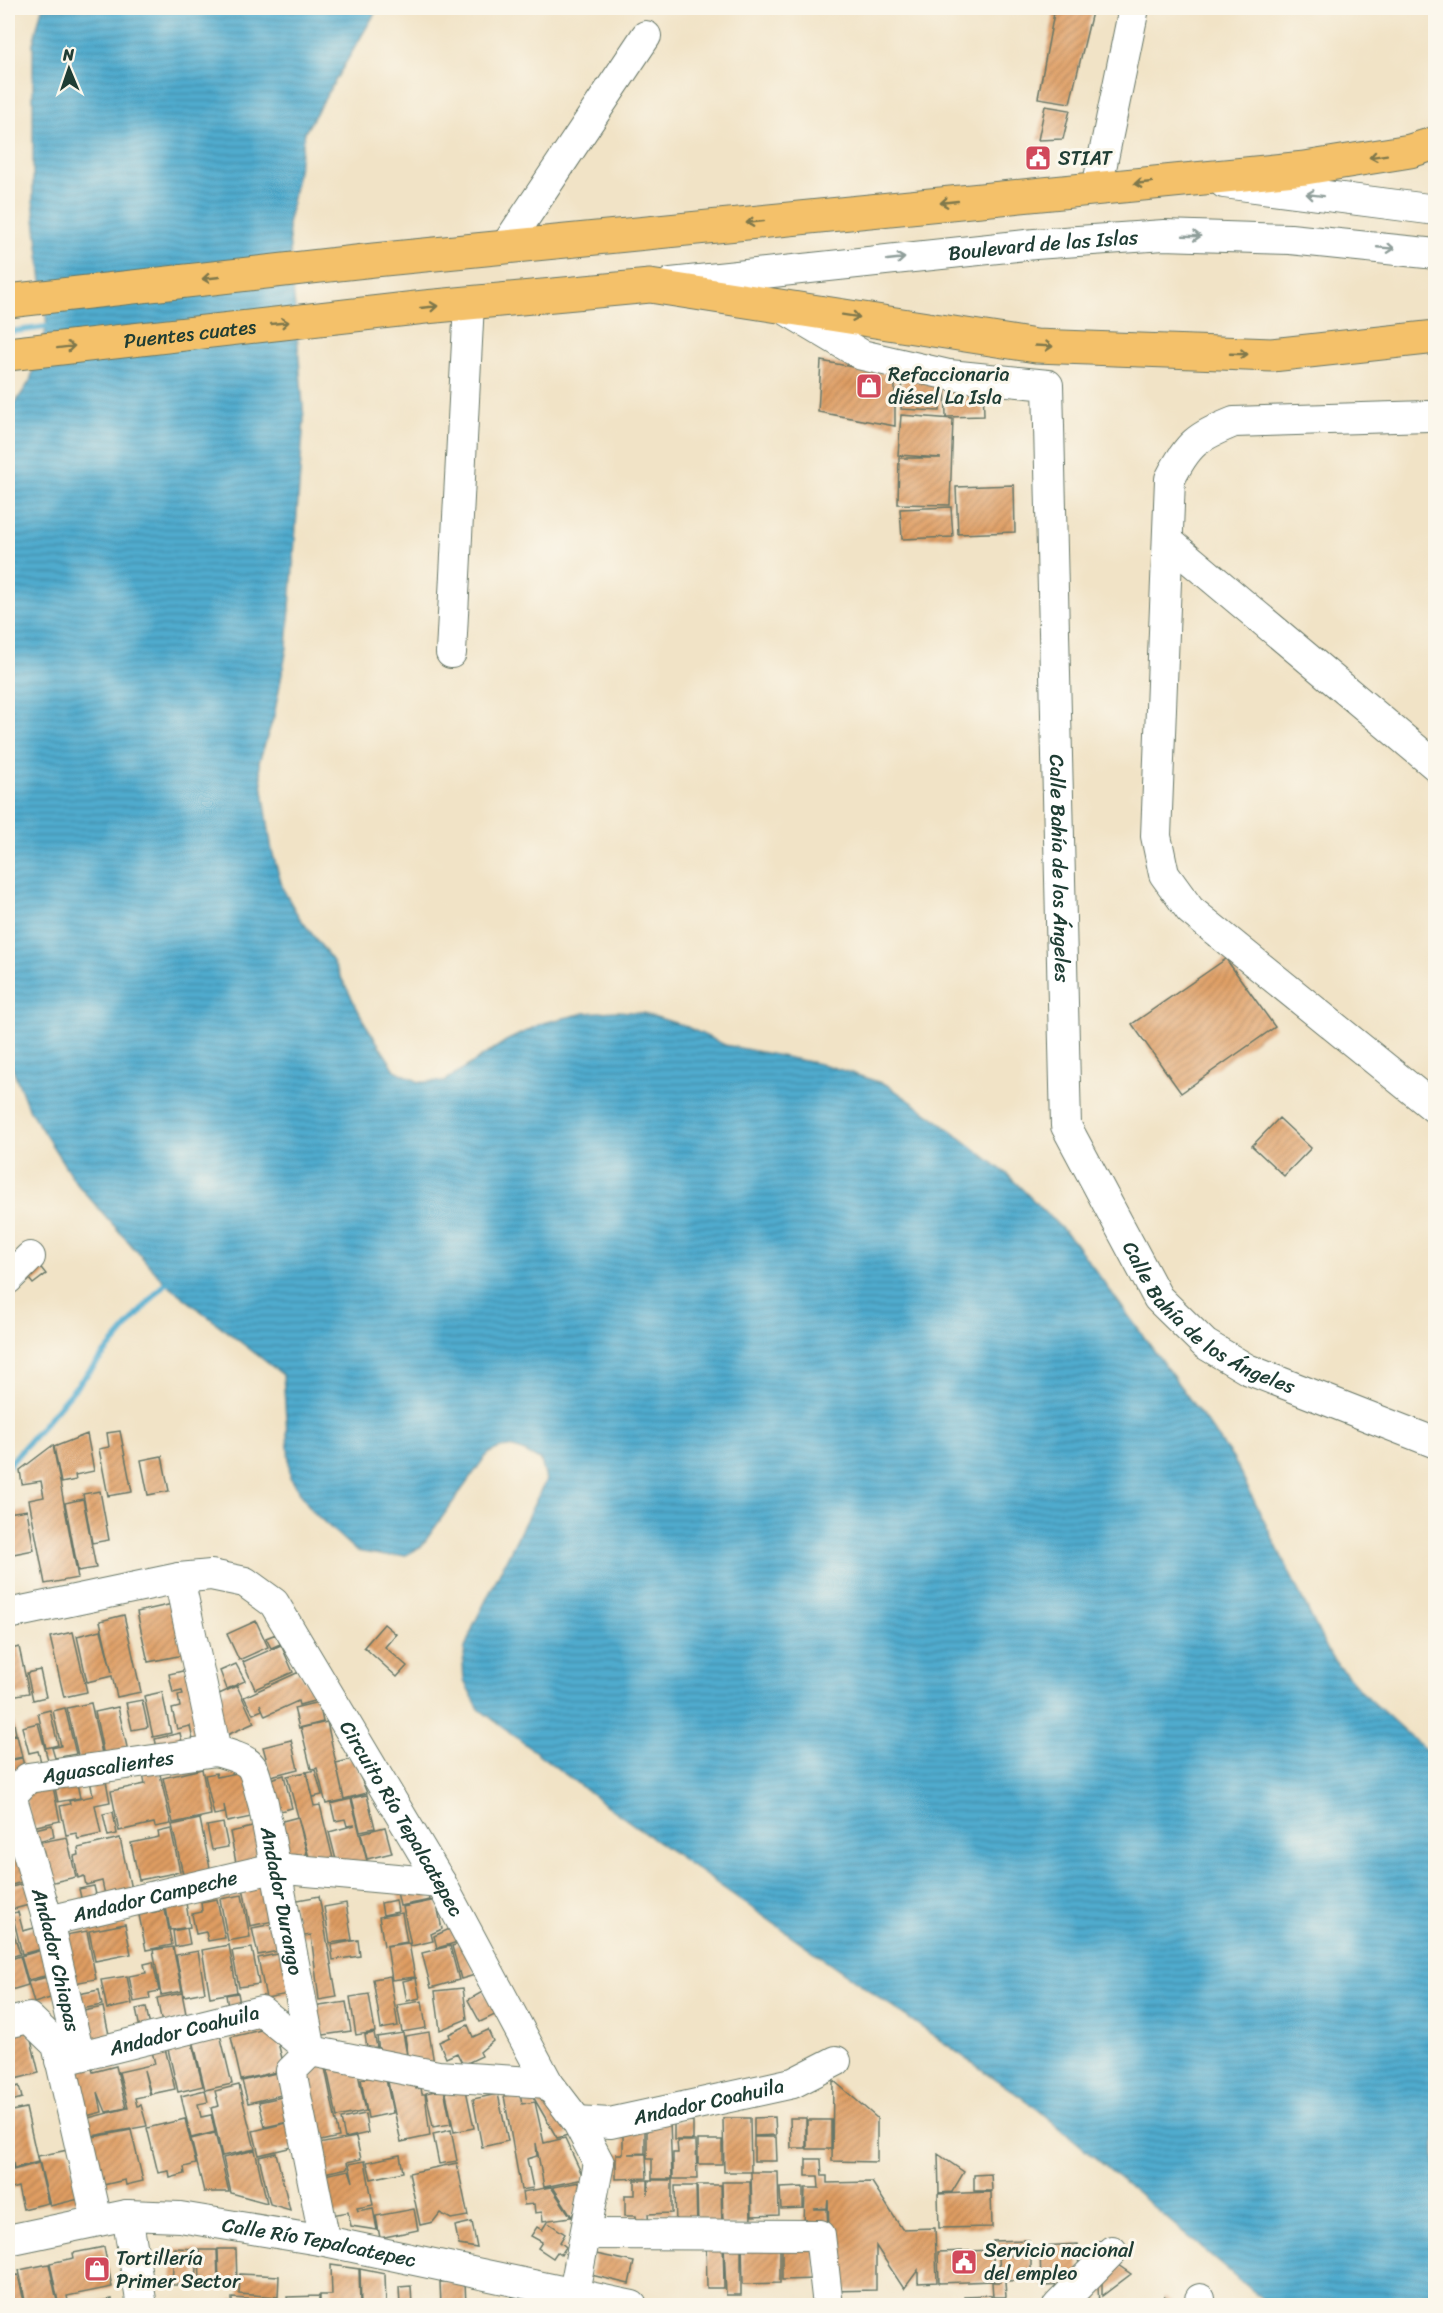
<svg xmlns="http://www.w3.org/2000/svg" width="1443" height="2313" font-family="Sriracha,sans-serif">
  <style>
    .water { fill: url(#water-rules); stroke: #387481; stroke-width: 1.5 }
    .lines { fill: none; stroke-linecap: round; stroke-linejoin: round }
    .stream { stroke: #50abce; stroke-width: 6 }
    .building { fill: url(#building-hatch) }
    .minor-casing { stroke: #687767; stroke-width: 32 }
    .highway-casing { stroke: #687767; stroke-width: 35 }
    .minor { stroke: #fff; stroke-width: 30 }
    .highway { stroke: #f4c16a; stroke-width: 33 }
    .oneway { stroke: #7f784c }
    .oneway2 { stroke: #8f9e9a }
    .labels { text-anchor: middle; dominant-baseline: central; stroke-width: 6; stroke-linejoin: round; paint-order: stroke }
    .poi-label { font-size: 20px; fill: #1f3d34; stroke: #fbf7ec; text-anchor: start }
    .street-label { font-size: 20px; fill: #1f3d34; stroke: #fbf7ec }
  </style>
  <defs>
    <pattern id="water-rules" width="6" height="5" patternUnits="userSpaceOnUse" patternTransform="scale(1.5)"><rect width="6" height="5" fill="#50abce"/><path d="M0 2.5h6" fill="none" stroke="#428ca8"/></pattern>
    <pattern id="building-hatch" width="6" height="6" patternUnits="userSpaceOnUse" patternTransform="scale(1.5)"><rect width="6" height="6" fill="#df9d62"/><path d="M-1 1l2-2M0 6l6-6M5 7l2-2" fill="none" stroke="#b48152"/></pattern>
  </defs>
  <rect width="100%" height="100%" fill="#fbf7ec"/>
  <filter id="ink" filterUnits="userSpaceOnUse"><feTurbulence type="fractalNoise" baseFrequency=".0167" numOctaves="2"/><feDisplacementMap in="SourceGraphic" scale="12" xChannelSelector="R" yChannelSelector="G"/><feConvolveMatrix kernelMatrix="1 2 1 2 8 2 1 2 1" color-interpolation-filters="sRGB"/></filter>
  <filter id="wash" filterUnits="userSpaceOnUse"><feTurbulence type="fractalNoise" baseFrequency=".008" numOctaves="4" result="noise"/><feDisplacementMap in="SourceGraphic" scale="24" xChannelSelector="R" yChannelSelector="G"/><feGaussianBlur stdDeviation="1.35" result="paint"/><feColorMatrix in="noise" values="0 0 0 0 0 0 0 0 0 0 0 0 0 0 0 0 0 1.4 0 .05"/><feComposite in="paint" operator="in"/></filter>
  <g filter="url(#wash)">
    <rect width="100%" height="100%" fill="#f1e3c6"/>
    <!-- water -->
    <path class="water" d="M42,8H378L305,132L288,225L304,419L287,648L274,716L259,762L272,851L283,889L299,917L332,960L366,1025L395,1070L419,1082L445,1081L506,1041L543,1023L585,1013L617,1011L643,1013L685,1026L725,1045L825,1065L851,1073L887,1085L936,1119L1007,1174L1073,1240L1234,1460L1331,1657L1363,1693L1435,1759V2305L1273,2306L1266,2302L1035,2107L607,1806L479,1709L464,1681L463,1664L465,1648L474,1624L546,1480L541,1461C521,1449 504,1439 485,1457L421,1547L406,1555L386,1556L356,1551L312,1511L290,1477L283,1375L165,1283L76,1183L28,1108L8,1056V414L30,381L47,327L33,200V43Z"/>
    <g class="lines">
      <!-- stream -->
      <path class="stream" d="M8,332L47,327
        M8,1466L165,1283L172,1281"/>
    </g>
    <g id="blocks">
      <!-- building -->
      <path class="building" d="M1033,9L1093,8L1070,103L1038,98L1054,13Z
        M1045,106L1070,110L1063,139L1038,140Z
        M821,361L895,375V426L818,412Z
        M903,376L942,378L940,411L901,409Z
        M983,381L984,416L946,417L945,382Z
        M901,415L953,419L950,505L898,504L899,458H941L898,455Z
        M1014,485L1015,532L958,534L956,487Z
        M951,507L953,537L902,539L900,509Z
        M1226,959L1275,1027L1181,1093L1132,1024Z
        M1279,1118L1311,1148L1284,1176L1252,1146Z
        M38,1264L46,1274L33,1284L25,1274Z
        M120,1431L132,1492L108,1496L99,1449L109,1447L107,1433Z
        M87,1434L94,1471L75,1475L76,1480L61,1483L54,1447Z
        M53,1445L78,1578L45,1584L29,1500L44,1497L41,1481L22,1484L20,1470Z
        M162,1456L169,1491L148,1495L141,1460Z
        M100,1491L109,1540L92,1543L83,1494Z
        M83,1499L96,1568L78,1571L65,1503Z
        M27,1510L34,1550L8,1555V1513Z
        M177,1603L188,1654L148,1662L137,1612Z
        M124,1615L141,1692L117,1697L112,1676L87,1682L77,1636L101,1630L112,1673L100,1621Z
        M256,1621L268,1647L239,1660L227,1634Z
        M384,1624L396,1634L385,1647L407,1666L397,1677L364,1647Z
        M73,1632L87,1692L64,1697L50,1637Z
        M276,1634L280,1644L271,1648L266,1638Z
        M281,1645L293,1672L255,1689L243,1662Z
        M19,1647L29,1693L11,1696L8,1683V1650Z
        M236,1664L245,1681L227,1689L220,1671Z
        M192,1669L211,1746L195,1750L190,1726L177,1729L172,1709L180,1707L178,1695L183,1694L182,1691L173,1693L169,1674Z
        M40,1670L46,1697L33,1700L27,1673Z
        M299,1672L317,1700L299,1705L298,1701L265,1716L260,1704L262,1710L253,1714L244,1697Z
        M237,1686L254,1723L227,1735L210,1698Z
        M162,1692L171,1733L153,1737L144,1696Z
        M142,1700L148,1727L132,1730L126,1703Z
        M319,1702L323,1722L299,1728L294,1708Z
        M91,1703L104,1763L81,1768L67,1708Z
        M10,1704L16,1734L8,1736V1705Z
        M118,1707L129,1756L105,1761L95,1712Z
        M65,1708L76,1754L55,1758L52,1748L61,1746L53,1711Z
        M50,1710L58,1745L46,1748L38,1713Z
        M327,1722L344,1800L326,1804L317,1768L311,1769L301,1728Z
        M38,1723L48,1760L41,1762L38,1751L29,1753L22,1727Z
        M180,1733L184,1751L159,1756L155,1739Z
        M17,1735L22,1757L8,1760V1737Z
        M291,1740L298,1769L271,1776L263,1747Z
        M22,1758L26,1773L8,1777V1761Z
        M353,1759L367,1793L344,1799L336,1763Z
        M158,1765L171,1824L155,1827L154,1823L119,1831L111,1791L145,1784L142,1769Z
        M202,1769L211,1815L173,1823L163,1778Z
        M315,1770L322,1795L313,1797L307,1772Z
        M246,1771L256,1816L227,1822L224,1805L225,1813L214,1815L205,1775L216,1773L217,1777Z
        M306,1772L314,1806L320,1805L336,1871L310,1861L287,1776Z
        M284,1775L292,1808L276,1812L267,1780Z
        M105,1776L110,1802L95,1805L101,1834L78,1839L76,1833L66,1835L60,1806L70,1804L69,1801L93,1796L90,1780Z
        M76,1778L80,1798L58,1802L54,1783Z
        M52,1782L60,1821L32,1827L24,1788Z
        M367,1795L375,1828L360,1831L352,1798Z
        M351,1799L368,1865L339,1872L329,1832L355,1825L347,1826L345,1819L335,1821L331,1804Z
        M113,1812L117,1834L108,1836L103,1814Z
        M298,1817L307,1854L280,1861L271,1824Z
        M200,1819L211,1873L184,1879L172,1825Z
        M223,1823L228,1847L212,1850L207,1826Z
        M52,1825L54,1837L38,1841L35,1829Z
        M257,1826L265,1862L237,1868L230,1832Z
        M385,1827L392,1853L367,1859L361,1833Z
        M171,1829L180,1872L139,1880L131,1843L159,1837L158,1832Z
        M20,1835L33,1879L8,1886V1839Z
        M67,1837L76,1877L49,1883L41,1842Z
        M120,1838L132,1894L106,1900L102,1881L86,1885L84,1876L78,1878L74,1856L79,1855L78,1848Z
        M270,1881L278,1920L250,1926L243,1887Z
        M30,1882L36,1903L14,1909L8,1888Z
        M94,1886L98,1903L83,1906L79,1889Z
        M427,1886L430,1900L400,1906L397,1892Z
        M242,1895L250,1937L228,1941L220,1899Z
        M319,1896L337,1997L319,2000L311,1935L298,1937L292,1901Z
        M8,1897L12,1912L8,1913Z
        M217,1899L225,1938L208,1941L206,1932L196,1934L192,1914L202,1912L201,1902Z
        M396,1900L398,1912L383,1915L381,1903Z
        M436,1900L442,1929L431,1934L433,1941L411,1946L403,1907Z
        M186,1903L190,1927L170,1930L166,1907Z
        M346,1903L352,1940L330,1943L324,1907Z
        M165,1910L172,1945L146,1950L139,1915Z
        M18,1912L23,1931L38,1927L45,1948L22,1954L12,1913Z
        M402,1913L407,1942L384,1946L379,1917Z
        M278,1923L283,1950L258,1955L252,1928Z
        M125,1924L131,1954L95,1961L89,1931Z
        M454,1927L458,1942L437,1948L434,1936Z
        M187,1928L190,1944L175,1947L173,1931Z
        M87,1931L96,1979L69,1984L60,1936Z
        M14,1934L20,1954L8,1958V1936Z
        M358,1940L360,1956L333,1960L331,1945Z
        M409,1943L415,1977L392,1980L387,1946Z
        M462,1943L475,1975L461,1979L452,1946Z
        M229,1945L237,1992L210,1997L202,1950Z
        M450,1946L459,1980L431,1988L422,1953Z
        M173,1947L182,1991L161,1995L153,1950Z
        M252,1948L259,1984L239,1987L232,1951Z
        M46,1949L53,1974L28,1980L21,1956Z
        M198,1951L205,1992L184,1996L176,1955Z
        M286,1952L294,1993L266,1998L258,1958Z
        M20,1956L28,1985L8,1991V1960Z
        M153,1962L159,1991L149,1993L150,1999L134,2002L129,1976L146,1973L144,1964Z
        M51,1976L57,1996L34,2003L28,1982Z
        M127,1976L132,2004L107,2009L101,1980Z
        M390,1976L398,2026L381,2029L373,1979Z
        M416,1978L420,1998L407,2001L403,1981Z
        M463,1988L467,2019L440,2030L435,1991Z
        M99,1990L102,2005L76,2010L73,1995Z
        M484,1991L497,2014L480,2022L468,2000Z
        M182,1993L187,2019L162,2024L157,1998Z
        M238,1993L241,2010L229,2013L226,1995Z
        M369,1994L375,2032L356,2035L350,1997Z
        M422,2001L426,2028L402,2032L397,2005Z
        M346,2002L351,2031L317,2036L313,2007Z
        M103,2007L110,2039L81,2045L74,2013Z
        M146,2007L150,2027L140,2029L136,2009Z
        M468,2025L473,2037L488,2030L493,2041L480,2052L482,2056L463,2065L457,2053L446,2058L439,2042L450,2037L449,2034Z
        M274,2027L285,2070L241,2080L231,2037Z
        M28,2028L39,2073L15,2079L8,2041L12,2040L10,2032Z
        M429,2032L435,2070L409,2060L405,2036Z
        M374,2033L377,2047L367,2048L365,2035Z
        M403,2033L408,2061L380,2057L377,2037Z
        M220,2034L232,2084L205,2090L193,2040Z
        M192,2043L203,2086L178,2092L168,2049Z
        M164,2044L175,2089L151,2094L144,2070L150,2095L135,2098L137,2106L141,2105L147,2126L92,2136L88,2118L128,2108L119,2072L155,2064L151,2047Z
        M323,2058L339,2137L316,2142L302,2068Z
        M89,2059L93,2072L116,2066L126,2108L106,2112L98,2092L102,2112L75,2119L62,2065Z
        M325,2060L356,2064L366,2111L337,2117Z
        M285,2071L290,2093L248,2103L242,2081Z
        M385,2075L393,2113L368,2118L361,2079Z
        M410,2078L414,2082L416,2089L421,2088L422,2094H425L430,2136L401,2142L388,2082Z
        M833,2080L877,2118V2162L832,2161Z
        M239,2085L255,2149L222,2156L211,2108L219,2106L215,2091Z
        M465,2085L474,2128L454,2132L445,2089Z
        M19,2086L22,2098L8,2102V2089Z
        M528,2088L540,2089L568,2135L557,2138Z
        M444,2089L451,2124L433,2127L426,2093Z
        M205,2090L208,2102L198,2104L201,2117L211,2115L215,2132L191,2138L181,2096Z
        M520,2093L522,2104L535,2102L544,2143L565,2138L584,2179L544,2187L536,2143L537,2156L527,2159L533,2188L521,2190L504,2096Z
        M498,2094L508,2141L482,2147L473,2099Z
        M291,2095L297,2120L265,2127L259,2102Z
        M26,2108L38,2162L14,2168L8,2140V2112Z
        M365,2114L368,2133L345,2138L341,2119Z
        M775,2117L776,2135L754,2136V2118Z
        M723,2118H750L751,2172H724Z
        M790,2118H806V2148H791Z
        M185,2119L196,2164L184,2167L185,2174L170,2178L169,2171L158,2173L147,2128Z
        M670,2120L672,2179H652V2159H647V2121Z
        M807,2120H831V2149H807Z
        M295,2121L301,2145L259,2155L253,2131Z
        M693,2121V2140H674V2122Z
        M645,2128V2153L628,2154H646L647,2178L616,2179V2154H623V2129Z
        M131,2130L143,2181L126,2185L125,2180L99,2186L88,2138Z
        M451,2130L457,2161L439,2164L433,2134Z
        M215,2133L229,2192H204L191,2139Z
        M356,2137L361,2159L347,2162L348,2168L324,2173L318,2144Z
        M754,2137H776L777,2161H754Z
        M698,2140H722V2164H698Z
        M677,2141H696L697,2179H673V2153H678Z
        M8,2149L13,2170L39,2163L48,2203L23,2209L18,2187L8,2190Z
        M68,2150L79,2199L50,2206L38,2156Z
        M255,2150L267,2203L231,2193L223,2158Z
        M276,2153L290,2210L270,2204L259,2157Z
        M938,2154L964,2172L952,2192L939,2193Z
        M400,2155L403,2172L371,2179L367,2162Z
        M806,2159H821L822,2176H827V2183L872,2182L902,2229L935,2228L937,2282L918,2283V2270L904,2289L876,2246V2290L831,2291L828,2200L827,2208L814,2209H827L828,2228H804L805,2188H819L818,2176H806Z
        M365,2161L373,2205L357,2208L358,2211L373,2208L377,2230L351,2226L348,2212L332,2215L324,2175L349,2170L353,2182L349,2164Z
        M457,2163L468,2216L451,2219L440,2213L433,2222L420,2225L409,2173Z
        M751,2172H778L779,2215L752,2216Z
        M991,2174L992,2191H974V2175Z
        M635,2180H648V2195L649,2180H672V2213L648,2214L649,2228H637L636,2216H625V2195H635Z
        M585,2181L572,2217L553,2187Z
        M722,2182H750L751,2224L723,2225Z
        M697,2185H721L722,2230L698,2231Z
        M675,2186H696L697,2228H676Z
        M551,2187L571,2217L543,2221L542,2212L535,2213L534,2204L524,2205L522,2192Z
        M803,2187V2208L781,2209L780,2188Z
        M991,2192L992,2227L939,2228L938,2194Z
        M414,2209L418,2230L380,2238L376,2216Z
        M472,2222L477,2248L459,2245L455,2226Z
        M547,2222L565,2234L560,2242L566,2247L561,2255L557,2252L553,2258L538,2248L542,2242L531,2236L537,2227L542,2230Z
        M706,2240H723L724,2288H707Z
        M1029,2240L1030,2253L993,2255L994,2281L939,2283L938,2252L994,2250L993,2241Z
        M741,2241V2295H726L724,2242Z
        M780,2242V2283L743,2284L742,2243Z
        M782,2242H815L816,2279L782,2280Z
        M1078,2244L1079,2276L1069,2285L1041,2286L1040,2246Z
        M104,2247L112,2287L67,2296L69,2306H59L50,2263L74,2258L73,2253Z
        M174,2248L198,2249L196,2285H172Z
        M218,2249H236L237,2282H219Z
        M199,2250H217L218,2282L200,2283Z
        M596,2254L634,2262L629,2284L591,2275Z
        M1031,2255V2280L1005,2281L1006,2297H993L992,2282H1000L999,2256Z
        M49,2264L58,2306H26L19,2270Z
        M331,2265L359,2269L360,2306H320V2295H332Z
        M1118,2265L1131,2274L1102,2296V2278Z
        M360,2269L385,2274L386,2306H361Z
        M240,2274L279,2276L278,2297L239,2294Z
        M18,2275L25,2306H8V2277Z
        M465,2281L466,2306H441L440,2282Z
        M411,2286L412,2306H400L399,2287Z
        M1098,2286L1099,2306H1083L1082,2287Z
        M991,2295L992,2306H964V2296Z
        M319,2296V2306H288L287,2297Z
        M1164,2296L1180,2306H1164Z
        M511,2297L537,2302L548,2306H511Z
        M232,2298L265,2300V2306H232Z
        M112,2299L113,2306H86V2304Z"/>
    </g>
  </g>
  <g filter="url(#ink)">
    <use href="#blocks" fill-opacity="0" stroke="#687767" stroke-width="1.5"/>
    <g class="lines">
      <defs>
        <g id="minor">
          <path d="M1224,183L1436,210"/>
          <path d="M1097,188L1134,8"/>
          <path d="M505,247L646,36"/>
          <path id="s1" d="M671,283L1035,244L1164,235L1290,239L1436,254"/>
          <path id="s2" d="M785,309L862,355L949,375L1048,385L1066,1126L1158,1298L1205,1344L1247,1369L1436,1443"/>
          <path d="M1428,416L1234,422C1197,437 1188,443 1170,479L1156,836L1164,874L1190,910L1436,1109"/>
          <path d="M1168,541L1436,766"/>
          <path d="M451,653L469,303"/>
          <path d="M8,1279L30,1257"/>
          <path id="s3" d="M179,1578L216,1751C259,1763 251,1763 263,1803L311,2051L291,2071L325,2241"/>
          <path id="s4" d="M8,1614L179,1578L211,1575L245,1582L274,1603L441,1883L548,2083L577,2121L599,2163L574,2292"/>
          <path id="s5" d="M8,1798L13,1802L48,1921L79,2055"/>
          <path id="s6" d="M8,1799L28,1778L216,1751"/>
          <path id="s7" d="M48,1921L274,1868L441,1883"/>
          <path d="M8,2023L29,2018L57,2045L97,2220"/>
          <path id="s8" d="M60,2061L261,2011L311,2051L438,2076L548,2083"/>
          <path id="s9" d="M577,2121L610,2123L793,2083L836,2061"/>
          <path d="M127,2215L142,2306"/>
          <path d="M587,2234L820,2235L828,2306"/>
          <path id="s10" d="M8,2240L127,2215L180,2217L325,2241L632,2306"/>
          <path d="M1200,2299L1201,2306"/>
          <path d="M1058,2306L1112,2251"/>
        </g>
        <g id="highway">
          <path d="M8,301L374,260L1305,168L1410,151L1436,143"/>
          <path id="s11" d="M8,354L425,307L650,286L1036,346L1272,355L1436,337"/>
        </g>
      </defs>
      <!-- minor casing -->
      <use href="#minor" class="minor-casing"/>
      <!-- highway casing -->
      <use href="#highway" class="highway-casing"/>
      <!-- minor -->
      <use href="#minor" class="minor"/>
      <!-- highway -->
      <use href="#highway" class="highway"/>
    </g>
    <!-- one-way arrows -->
    <defs><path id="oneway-shaft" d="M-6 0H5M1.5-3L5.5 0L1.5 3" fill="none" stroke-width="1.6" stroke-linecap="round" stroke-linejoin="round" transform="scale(1.5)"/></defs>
    <g class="oneway">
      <use href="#oneway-shaft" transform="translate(1378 156) rotate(171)"/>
      <use href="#oneway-shaft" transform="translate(1143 183) rotate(174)"/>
      <use href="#oneway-shaft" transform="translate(949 202) rotate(174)"/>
      <use href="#oneway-shaft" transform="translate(755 222) rotate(174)"/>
      <use href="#oneway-shaft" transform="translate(211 278) rotate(174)"/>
      <use href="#oneway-shaft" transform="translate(429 307) rotate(-6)"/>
      <use href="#oneway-shaft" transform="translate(851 316) rotate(9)"/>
      <use href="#oneway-shaft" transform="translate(280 323) rotate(-6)"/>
      <use href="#oneway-shaft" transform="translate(1044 346) rotate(3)"/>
      <use href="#oneway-shaft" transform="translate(66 347) rotate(-7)"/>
      <use href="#oneway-shaft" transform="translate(1239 354) rotate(2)"/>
    </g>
    <g class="oneway2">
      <use href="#oneway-shaft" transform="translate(1315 195) rotate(-173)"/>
      <use href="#oneway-shaft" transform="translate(1192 236) rotate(2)"/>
      <use href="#oneway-shaft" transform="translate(1386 248) rotate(5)"/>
      <use href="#oneway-shaft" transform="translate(896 259) rotate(-6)"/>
    </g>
  </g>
  <!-- icons -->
  <defs>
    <symbol id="civic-square" viewBox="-11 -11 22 22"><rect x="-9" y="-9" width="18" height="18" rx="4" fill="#d1495b" stroke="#fbf7ec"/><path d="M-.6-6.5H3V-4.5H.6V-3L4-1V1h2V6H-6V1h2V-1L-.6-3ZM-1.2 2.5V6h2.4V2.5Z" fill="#fff"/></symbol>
    <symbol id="shop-square" viewBox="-11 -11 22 22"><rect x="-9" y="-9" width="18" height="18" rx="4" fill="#d1495b" stroke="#fbf7ec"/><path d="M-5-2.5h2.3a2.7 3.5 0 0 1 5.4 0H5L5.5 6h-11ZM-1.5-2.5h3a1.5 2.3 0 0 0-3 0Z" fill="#fff"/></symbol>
  </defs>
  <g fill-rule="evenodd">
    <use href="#civic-square" x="1023" y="143" width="30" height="30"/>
    <use href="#shop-square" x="854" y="371" width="30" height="30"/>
    <use href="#civic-square" x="949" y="2247" width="30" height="30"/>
    <use href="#shop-square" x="82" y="2254" width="30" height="30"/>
  </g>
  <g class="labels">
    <!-- poi labels -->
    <g class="poi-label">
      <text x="1058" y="158">STIAT</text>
      <text x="888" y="374">Refaccionaria<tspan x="888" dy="23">diésel La Isla</tspan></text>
      <text x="984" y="2250">Servicio nacional<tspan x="984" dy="23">del empleo</tspan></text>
      <text x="116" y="2258">Tortillería<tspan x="116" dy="23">Primer Sector</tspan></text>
    </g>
    <!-- street labels -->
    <g class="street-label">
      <text stroke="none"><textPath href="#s1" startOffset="374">Boulevard de las Islas</textPath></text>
      <text stroke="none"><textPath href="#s11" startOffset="183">Puentes cuates</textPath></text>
      <text stroke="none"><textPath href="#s2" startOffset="762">Calle Bahía de los Ángeles</textPath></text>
      <text stroke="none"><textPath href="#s2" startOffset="1266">Calle Bahía de los Ángeles</textPath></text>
      <text stroke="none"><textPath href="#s6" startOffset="110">Aguascalientes</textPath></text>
      <text stroke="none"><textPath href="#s4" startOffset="528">Circuito Río Tepalcatepec</textPath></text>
      <text stroke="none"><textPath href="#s7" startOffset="110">Andador Campeche</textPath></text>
      <text stroke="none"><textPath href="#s3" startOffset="354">Andador Durango</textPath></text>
      <text stroke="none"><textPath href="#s5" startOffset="170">Andador Chiapas</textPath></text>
      <text stroke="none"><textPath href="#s8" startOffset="128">Andador Coahuila</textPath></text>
      <text stroke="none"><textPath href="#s9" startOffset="134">Andador Coahuila</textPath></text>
      <text stroke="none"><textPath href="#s10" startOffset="316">Calle Río Tepalcatepec</textPath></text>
    </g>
  </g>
  <!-- margin -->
  <rect width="1443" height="2313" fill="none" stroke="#fbf7ec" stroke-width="30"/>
  <!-- north arrow -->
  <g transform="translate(69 69) rotate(358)" stroke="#fbf7ec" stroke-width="4.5" paint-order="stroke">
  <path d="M0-4.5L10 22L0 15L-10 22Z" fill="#1f3d34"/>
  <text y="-9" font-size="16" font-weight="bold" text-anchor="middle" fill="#1f3d34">N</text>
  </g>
</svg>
